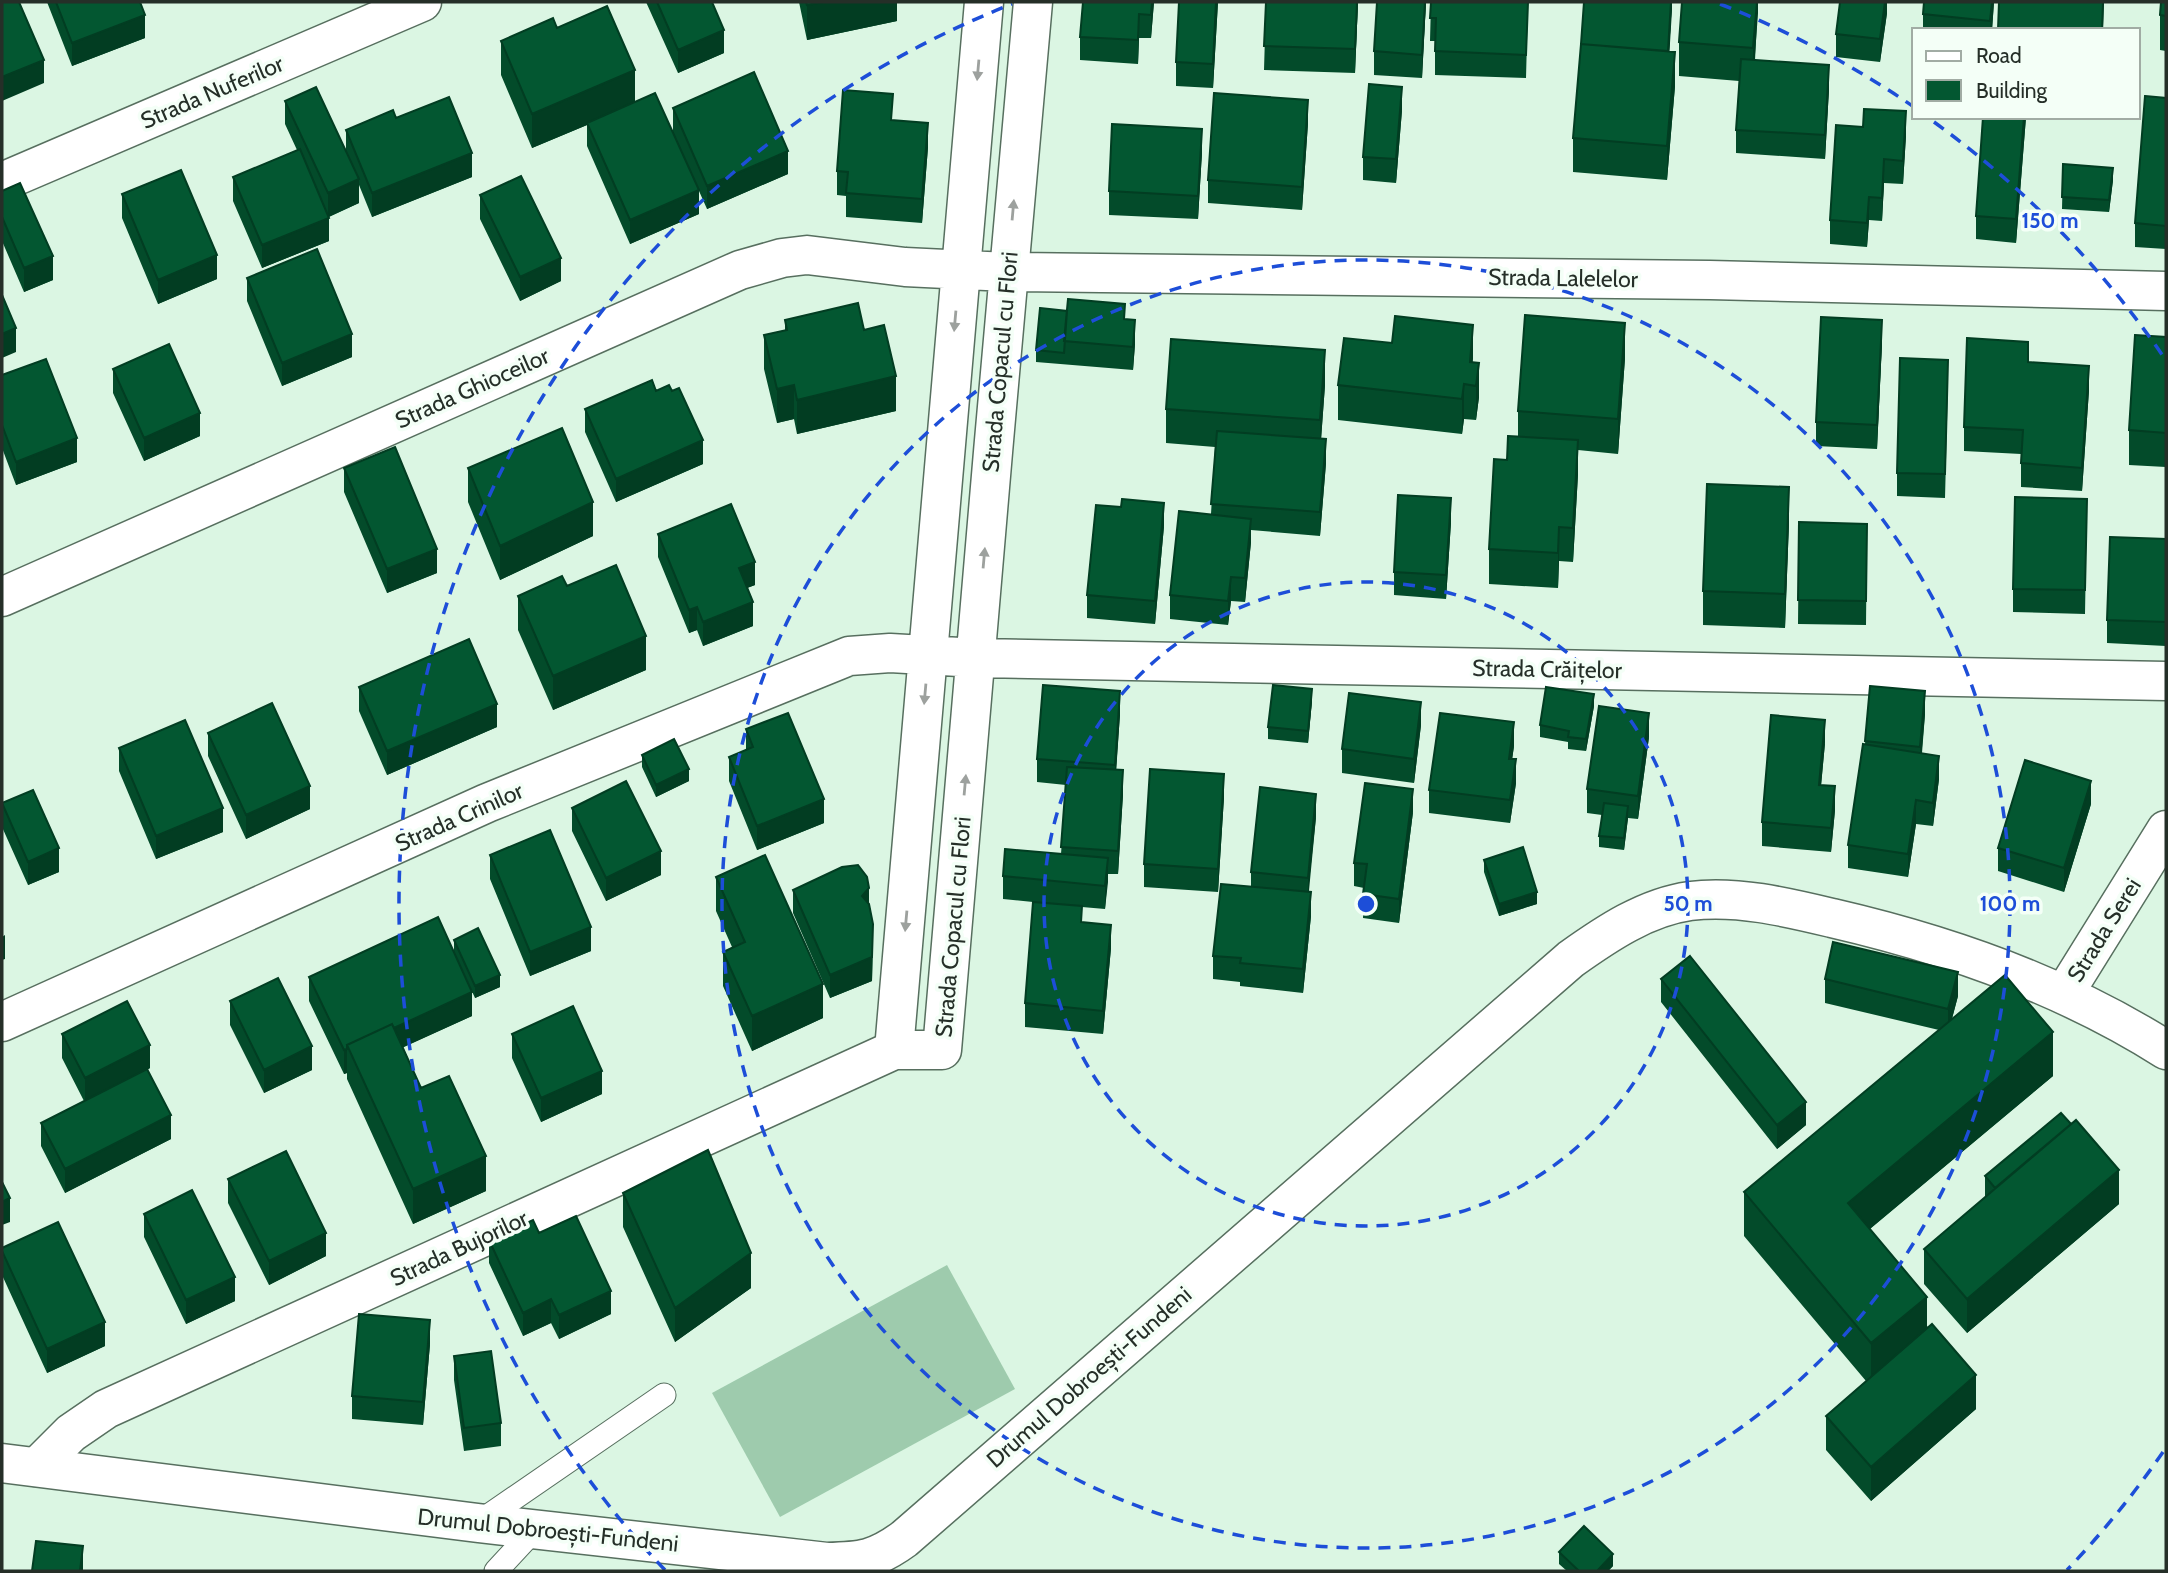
<svg xmlns="http://www.w3.org/2000/svg" width="2168" height="1573" font-family="Cabin,sans-serif">
  <style>
    .grass { fill: #9ecbad }
    .lines { fill: none; stroke-linecap: round; stroke-linejoin: round }
    .lane-casing { stroke: #576f5f; stroke-width: 25 }
    .street-casing { stroke: #576f5f; stroke-width: 41 }
    .secondary-casing { stroke: #576f5f; stroke-width: 41 }
    .lane { stroke: #fff; stroke-width: 23 }
    .street { stroke: #fff; stroke-width: 38 }
    .secondary { stroke: #fff; stroke-width: 38 }
    .wall { fill: #034b2a }
    .shaded-wall { fill: #023d22 }
    .building { fill: #035731; stroke: #023d22; stroke-width: 2 }
    .oneway { fill: #9da19e }
    .ring { fill: none; stroke: #1d4ed8; stroke-width: 3.5; stroke-dasharray: 12 9 }
    .labels { text-anchor: middle; dominant-baseline: central; stroke-width: 7; stroke-linejoin: round; paint-order: stroke }
    .street-label { font-size: 23px; fill: #252f28; stroke: #f4fff7 }
    .centre { fill: #1d4ed8; stroke: #f4fff7; stroke-width: 3.5 }
    .ring-label { font-size: 21px; text-anchor: middle; font-weight: bold; fill: #1d4ed8; stroke: #f4fff7; stroke-width: 7; stroke-linejoin: round; paint-order: stroke }
  </style>
  <rect width="100%" height="100%" fill="#dbf6e3"/>
  <!-- grass -->
  <path class="grass" d="M947,1265L1015,1389L780,1517L712,1393Z"/>
  <g class="lines">
    <defs>
      <path id="lane" d="M478,1523L664,1395
        M496,1571L535,1529"/>
      <path id="street" d="M2,182L422,2
        M2,597L740,270L782,258L807,255L905,267L1007,272L1710,280L2166,291
        M2064,994L2166,830
        M2,1022L487,803L849,656L890,653L977,658L2166,681
        M894,1050L984,2
        M37,1467L71,1433L106,1409L894,1050H942C973,701 1000,351 1033,2"/>
      <path id="secondary" d="M2,1463L478,1523L827,1562C862,1561 875,1560 904,1539L1571,959C1606,934 1646,907 1690,901C1736,895 1786,907 1832,918C1949,945 2064,985 2166,1050"/>
    </defs>
    <!-- lane casing -->
    <use href="#lane" class="lane-casing"/>
    <!-- street casing -->
    <use href="#street" class="street-casing"/>
    <!-- secondary casing -->
    <use href="#secondary" class="secondary-casing"/>
    <!-- lane -->
    <use href="#lane" class="lane"/>
    <!-- street -->
    <use href="#street" class="street"/>
    <!-- secondary -->
    <use href="#secondary" class="secondary"/>
  </g>
  <!-- wall -->
  <path class="wall" d="M47,2H140L145,38L72,66Z
    M646,2H712L724,53L678,73Z
    M799,2H897V21L807,40Z
    M1083,2H1154L1151,38H1139L1138,64L1080,60V37Z
    M1218,2L1213,88L1176,86V62Z
    M1266,2H1358L1355,73L1264,70Z
    M1377,2H1426L1422,78L1374,75V51Z
    M1431,2H1528L1526,78L1435,75V41H1430Z
    M1672,2L1669,52L1675,86L1667,180L1573,172V138Z
    M1758,2L1755,60L1829,89L1825,159L1736,153V130L1739,81L1679,76V42Z
    M1887,2V13L1880,62L1836,57V34Z
    M1994,2L1992,30H1923V14Z
    M2166,2V51L2160,50V15Z
    M557,28L635,101L673,131V108L788,174L707,209L699,191V214L630,244L587,146V125L532,148L501,75V41Z
    M2166,98V249L2135,247V223Z
    M285,101L346,151V130L472,177L372,217L359,185V203L329,217V241L262,268L233,201V177L297,150L285,124Z
    M1402,110L1396,183L1363,180V157Z
    M1983,117H2026L2016,243L1976,239V216Z
    M892,120L928,147L922,223L846,217V196L837,195V171Z
    M1308,123L1302,210L1208,203V180Z
    M1906,135L1903,184L1884,183L1882,221L1869,220L1867,247L1830,244V220Z
    M1202,152L1198,219L1109,215V191Z
    M2063,164L2113,180L2109,212L2062,209Z
    M2,191L53,280L24,292L2,241Z
    M122,194L217,279L158,304L122,218Z
    M480,195L561,281L520,301L480,219Z
    M247,278L352,357L282,386L247,301Z
    M1125,319L1135,344L1133,370L1036,362V350Z
    M785,320L864,330L896,411L797,434L794,419L777,423L764,369V335L785,330Z
    M2166,337V467L2129,465V430Z
    M1882,343L1877,449L1816,446V422Z
    M1625,358L1618,454L1578,450V474L1573,562L1559,561L1558,588L1489,584V549L1518,436V411Z
    M1473,362L1479,397L1476,420L1464,419L1462,434L1338,420V385Z
    M2028,362L2089,390L2082,491L2021,487V454L1964,451V427Z
    M113,369L200,436L144,461L113,393Z
    M2,375L77,462L16,485L2,448Z
    M1948,383L1945,498L1897,496V473Z
    M1325,385L1321,439L1326,463L1320,536L1251,530V542L1245,602L1231,601L1228,625L1170,619V595L1211,514L1215,447L1166,443V409Z
    M656,391L703,464L616,502L585,432V409Z
    M344,468L437,573L387,593L344,492Z
    M468,468L593,536L500,580L468,502Z
    M2087,499L2085,614L2013,612V589Z
    M1451,522L1446,599L1394,595V572Z
    M1789,522L1785,628L1703,625V591Z
    M1799,522L1867,524L1866,625L1798,624Z
    M1164,526L1155,624L1087,618V595Z
    M658,534L755,585L747,588L753,626L703,646L697,630L689,633L658,557Z
    M2166,539V646L2107,643V620Z
    M567,586L646,670L553,710L518,630V596Z
    M1870,686L1925,714L1922,753L1939,779L1933,826L1916,824L1908,877L1848,868V845L1865,744Z
    M359,687L497,727L387,775L359,711Z
    M1312,701L1308,743L1268,739V727Z
    M1594,706L1586,751L1568,749V742L1540,737V725Z
    M1120,714L1116,770L1123,794L1118,874H1108L1105,909L1082,907V922L1111,948L1103,1034L1025,1027V1003L1033,902L1003,899V876L1061,854L1066,785L1037,782V759Z
    M1421,725L1414,783L1342,773V749Z
    M746,729L824,823L757,850L729,781V757L746,750Z
    M208,733L310,809L246,839L208,756Z
    M1649,737L1638,819L1628,818L1624,850L1599,847V836L1602,815L1587,813V789Z
    M1825,743L1821,785L1835,810L1831,852L1762,846V822Z
    M1514,746L1512,759L1516,783L1510,823L1429,813V790Z
    M119,748L223,832L156,859L119,771Z
    M642,755L689,781L656,797L642,767Z
    M1224,797L1218,892L1144,887V864Z
    M2,803L59,872L28,885L2,827Z
    M2091,804L2064,892L1998,871V848Z
    M572,808L661,875L606,901L572,831Z
    M1413,812L1399,923L1363,918L1364,888L1354,886V863Z
    M1316,817L1308,892L1311,916L1303,993L1240,986V982L1213,979V956L1251,887V872Z
    M490,855L591,951L530,976L490,879Z
    M1484,860L1537,904L1499,916L1484,872Z
    M716,877L823,1018L752,1051L723,986V952L732,947L716,911Z
    M793,890L869,908L873,947L872,981L830,998L793,913Z
    M454,940L500,987L475,998L454,952Z
    M309,977L472,1016L403,1047L421,1088L486,1191L413,1224L347,1079V1073L344,1074L309,1001Z
    M1661,979L1806,1125L1777,1149L1661,1002Z
    M1825,979L1958,996L1952,1019L2053,1076L1870,1229L1976,1409L1871,1501L1826,1450V1416L1866,1381L1744,1236V1192L1939,1030L1825,1003Z
    M230,1001L312,1070L264,1093L230,1025Z
    M62,1034L150,1068L147,1070L171,1139L65,1193L41,1146V1123L84,1101L62,1058Z
    M512,1034L602,1094L541,1122L512,1058Z
    M1985,1176L2119,1204L1967,1333L1924,1284V1249L1985,1197Z
    M228,1179L326,1256L269,1285L228,1203Z
    M623,1193L751,1288L675,1342L623,1227Z
    M144,1214L235,1301L186,1324L144,1237Z
    M539,1233L611,1314L559,1339L551,1323L523,1336L489,1263V1240Z
    M2,1248L105,1346L47,1373L2,1275Z
    M430,1344L423,1425L352,1419V1396Z
    M454,1356L501,1423V1446L464,1451L454,1380Z
    M1559,1552L1613,1566L1608,1571H1567L1559,1564Z"/>
  <!-- shaded-wall -->
  <path class="shaded-wall" d="M823,2H897V21L807,40V5Z
    M1152,2H1154L1151,38V15Z
    M1216,2H1218L1213,88V64Z
    M1357,2H1358L1355,73V49Z
    M1425,2H1426L1422,78V55Z
    M1671,2H1672V10L1668,76V53Z
    M1757,2H1758V13L1753,82V48Z
    M1885,2H1887V13L1880,62V39Z
    M1992,2H1994L1992,30H1990Z
    M2103,2H2104L2103,30H2102Z
    M1139,14V38L1138,64V40Z
    M145,15V38L72,66V43Z
    M724,30V53L678,73V50Z
    M1675,52V86L1667,180V146Z
    M44,60V83L2,101V77Z
    M1829,65V89L1825,159V135Z
    M635,70V105L587,123V125L532,148V114Z
    M1402,87V110L1396,183V159Z
    M1308,100V123L1302,210V187Z
    M1906,111V135L1903,184V161Z
    M2024,117H2026L2016,243V219Z
    M928,123V147L922,223V199Z
    M1202,129V152L1198,219V196Z
    M788,151V174L707,209V186Z
    M472,153V177L372,217V193Z
    M1884,159V183L1882,221V198Z
    M2113,168V180L2109,212V200Z
    M359,179V203L328,217V193Z
    M699,190V214L630,244V220Z
    M1869,197V220L1867,247V223Z
    M329,218V241L262,268V245Z
    M217,255V279L158,304V280Z
    M53,256V280L24,292V268Z
    M561,258V281L520,301V277Z
    M1135,320V344L1133,370V347Z
    M1882,320V343L1877,449V425Z
    M1625,323V358L1618,454V419Z
    M1473,325V359L1471,385L1470,362Z
    M16,328V352L2,358V334Z
    M352,334V357L282,386V363Z
    M1325,350V385L1320,454V420Z
    M1479,363V397L1476,420V386Z
    M2089,366V390L2082,491V468Z
    M896,376V411L797,434V400Z
    M1464,384V419L1462,434V399Z
    M794,385V419L777,423V389Z
    M200,413V436L144,461V438Z
    M77,438V462L16,485V462Z
    M1326,439V463L1320,536V512Z
    M703,440V464L616,502V479Z
    M1578,440V474L1573,562V528Z
    M1789,487V522L1785,628V594Z
    M1451,498V522L1446,599V575Z
    M593,502V536L500,580V546Z
    M1164,503V526L1155,624V601Z
    M1251,519V542L1245,602V578Z
    M1559,527V561L1558,588V553Z
    M437,549V573L387,593V569Z
    M755,562V585L739,591V568Z
    M1231,577V601L1228,625V601Z
    M753,602V626L703,646V622Z
    M697,607V630L689,633V610Z
    M646,636V670L553,710V676Z
    M1312,689V701L1308,743V731Z
    M1120,691V714L1115,788V765Z
    M1925,691V714L1920,770V747Z
    M1594,694V706L1586,751V739Z
    M1421,702V725L1414,783V759Z
    M497,704V727L387,775V751Z
    M1649,713V737L1638,819V796Z
    M1825,720V743L1819,808V785Z
    M1514,722V746L1509,782V759Z
    M1939,756V779L1933,826V803Z
    M1516,759V783L1510,823V800Z
    M689,769V781L656,797V785Z
    M1123,770V794L1118,874V851Z
    M1224,774V797L1218,892V869Z
    M2091,781V804L2064,892V868Z
    M310,786V809L246,839V815Z
    M1835,786V810L1831,852V828Z
    M1413,789V812L1399,923V899Z
    M1316,794V817L1308,901V878Z
    M824,799V823L757,850V826Z
    M1916,800V824L1908,877V854Z
    M1628,806V818L1624,850V838Z
    M223,808V832L156,859V836Z
    M59,848V872L28,885V862Z
    M661,851V875L606,901V878Z
    M1108,858V882L1105,909V886Z
    M869,888V911L862,896Z
    M1311,892V916L1303,993V969Z
    M1537,892V904L1499,916V904Z
    M873,924L872,981L830,998V975Z
    M1111,925V948L1103,1034V1011Z
    M591,927V951L530,976V952Z
    M5,935V959L2,960V937Z
    M1958,972V996L1948,1033V1009Z
    M500,975V987L475,998V986Z
    M823,984V1018L752,1051V1016Z
    M472,992V1016L358,1068L349,1048Z
    M2053,1032V1076L1848,1247V1203Z
    M150,1045V1068L85,1102V1078Z
    M312,1046V1070L264,1093V1070Z
    M347,1049V1073L344,1074V1050Z
    M602,1071V1094L541,1122V1098Z
    M1806,1102V1125L1777,1149V1125Z
    M171,1115V1139L65,1193V1169Z
    M486,1156V1191L413,1224V1189Z
    M2119,1170V1204L1967,1333V1299Z
    M10,1198V1222L2,1225V1202Z
    M326,1233V1256L269,1285V1261Z
    M751,1253V1288L675,1342V1308Z
    M235,1277V1301L186,1324V1300Z
    M611,1291V1314L559,1339V1315Z
    M1927,1297V1341L1871,1388V1343Z
    M551,1299V1323L523,1336V1313Z
    M430,1320V1344L423,1425V1402Z
    M105,1322V1346L47,1373V1349Z
    M1976,1375V1409L1871,1501V1467Z
    M83,1546V1571H80Z
    M1613,1554V1566L1608,1571H1597Z"/>
  <!-- building -->
  <path class="building" d="M2,2H19L44,60L2,77Z
    M56,2H140L145,15L72,43Z
    M657,2H712L724,30L678,50Z
    M806,2H823L807,5Z
    M1083,2H1152L1151,15L1139,14L1138,40L1080,37Z
    M1179,2H1216L1213,64L1176,62Z
    M1266,2H1357L1355,49L1264,46Z
    M1377,2H1425L1422,55L1374,51Z
    M1431,2H1528L1526,55L1435,51L1436,18H1430Z
    M1584,2H1671L1668,51L1581,44Z
    M1682,2H1757L1753,48L1679,42Z
    M1840,2H1885L1880,39L1836,34Z
    M1924,2H1992L1990,21L1923,14Z
    M1999,2H2103L2102,30H1998Z
    M2161,2H2166V16L2160,15Z
    M607,6L635,70L532,114L501,41L553,18L557,28Z
    M1581,44L1675,52L1667,146L1573,138Z
    M1741,59L1829,65L1825,135L1736,130Z
    M754,72L788,151L707,186L673,108Z
    M1369,84L1402,87L1396,159L1363,157Z
    M316,87L359,179L328,193L285,101Z
    M843,90L893,94L891,120L928,123L922,199L846,193L848,172L837,171Z
    M655,93L699,190L630,220L587,123Z
    M1214,93L1308,100L1302,187L1208,180Z
    M2145,96L2166,98V226L2135,223Z
    M449,97L472,153L372,193L346,130L393,110L396,118Z
    M1864,109L1906,111L1903,161L1884,159L1882,198L1869,197L1867,223L1830,220L1836,125L1863,127Z
    M1983,117H2024L2016,219L1976,216Z
    M1112,124L1202,129L1198,196L1109,191Z
    M300,149L329,218L262,245L233,177Z
    M2063,164L2113,168L2109,200L2062,197Z
    M181,170L217,255L158,280L122,194Z
    M521,176L561,258L520,277L480,195Z
    M20,183L53,256L24,268L2,217V191Z
    M317,249L352,334L282,363L247,278Z
    M2,295L16,328L2,334Z
    M1068,299L1125,304L1124,319L1135,320L1133,347L1064,341Z
    M858,303L864,330L884,325L896,376L797,400L794,385L777,389L764,335L787,330L785,320Z
    M1040,308L1067,311L1064,353L1036,350Z
    M1525,315L1625,323L1618,419L1518,411Z
    M1395,316L1473,325L1470,362L1479,363L1476,386L1464,384L1462,399L1338,385L1344,338L1392,343Z
    M1821,317L1882,320L1877,425L1816,422Z
    M2135,335L2166,337V433L2129,430Z
    M1967,338L2028,342V362L2089,366L2082,468L2021,463L2023,430L1964,427Z
    M1171,339L1325,350L1320,420L1166,409Z
    M169,344L200,413L144,438L113,369Z
    M1900,358L1948,360L1945,474L1897,473Z
    M46,359L77,438L16,462L2,425V375Z
    M652,380L656,391L669,385L672,391L679,388L703,440L616,479L585,409Z
    M562,428L593,502L500,546L468,468Z
    M1217,431L1326,439L1320,512L1211,504Z
    M1508,436L1578,440L1573,528L1559,527L1558,553L1489,549L1494,459L1507,460Z
    M395,447L437,549L387,569L344,468Z
    M1707,484L1789,487L1785,594L1703,591Z
    M1398,495L1451,498L1446,575L1394,572Z
    M2015,497L2087,499L2085,590L2013,589Z
    M1122,499L1164,503L1155,601L1087,595L1096,505L1121,507Z
    M731,504L755,562L739,568L753,602L703,622L697,607L689,610L658,534Z
    M1179,511L1251,519L1245,578L1231,577L1228,601L1170,595Z
    M1799,522L1867,524L1866,601L1798,600Z
    M2110,537L2166,539V622L2107,620Z
    M616,565L646,636L553,676L518,596L562,576L567,586Z
    M469,639L497,704L387,751L359,687Z
    M1043,685L1120,691L1115,765L1037,759Z
    M1273,685L1312,689L1308,731L1268,727Z
    M1870,686L1925,691L1920,747L1865,741Z
    M1546,687L1594,694L1586,739L1568,737L1569,731L1540,725Z
    M1349,693L1421,702L1414,759L1342,749Z
    M272,703L310,786L246,815L208,733Z
    M1599,706L1649,713L1638,796L1587,789Z
    M788,713L824,799L757,826L729,757L753,747L746,729Z
    M1440,713L1514,722L1509,759H1516L1510,800L1429,790Z
    M1771,715L1825,720L1819,785L1835,786L1831,828L1762,822Z
    M185,720L223,808L156,836L119,748Z
    M674,739L689,769L656,785L642,755Z
    M1863,744L1939,756L1933,803L1916,800L1908,854L1848,845Z
    M2025,760L2091,781L2064,868L1998,848Z
    M1067,767L1123,770L1118,851L1061,847Z
    M1150,769L1224,774L1218,869L1144,864Z
    M626,781L661,851L606,878L572,808Z
    M1365,783L1413,789L1399,899L1363,894L1367,864L1354,863Z
    M1260,787L1316,794L1308,878L1251,872Z
    M33,790L59,848L28,862L2,803Z
    M1604,803L1628,806L1624,838L1599,836Z
    M550,830L591,927L530,952L490,855Z
    M1523,847L1537,892L1499,904L1484,860Z
    M1005,849L1108,858L1105,886L1003,876Z
    M765,855L823,984L752,1016L723,952L745,942L716,877Z
    M858,865L867,877L869,888L862,896L869,904L873,924L872,957L830,975L793,890L842,867Z
    M1221,884L1311,892L1303,969L1240,963L1241,958L1213,956Z
    M1033,902L1082,906L1081,922L1111,925L1103,1011L1025,1003Z
    M438,917L472,992L394,1028L392,1024L347,1045V1049L344,1050L309,977Z
    M478,928L500,975L475,986L454,940Z
    M1833,942L1958,972L1948,1009L1825,979Z
    M1690,956L1806,1102L1777,1125L1661,979Z
    M2005,975L2053,1032L1848,1203L1927,1297L1871,1343L1744,1192Z
    M278,978L312,1046L264,1070L230,1001Z
    M127,1001L150,1045L85,1078L62,1034Z
    M573,1006L602,1071L541,1098L512,1034Z
    M392,1024L421,1088L449,1076L486,1156L413,1189L347,1045Z
    M147,1069L171,1115L65,1169L41,1123Z
    M2061,1113L2071,1124L1995,1188L1985,1176Z
    M2076,1120L2119,1170L1967,1299L1924,1249Z
    M708,1150L751,1253L675,1308L623,1193Z
    M286,1151L326,1233L269,1261L228,1179Z
    M2,1182L10,1198L2,1202Z
    M192,1190L235,1277L186,1300L144,1214Z
    M576,1216L611,1291L559,1315L551,1299L523,1313L489,1240L533,1220L539,1233Z
    M58,1222L105,1322L47,1349L2,1251V1248Z
    M359,1314L430,1320L423,1402L352,1396Z
    M1932,1324L1976,1375L1871,1467L1826,1416Z
    M491,1351L501,1423L464,1428L454,1356Z
    M1584,1526L1613,1554L1597,1571H1579L1559,1552Z
    M36,1541L83,1546L80,1571H32Z"/>
  <!-- one-way arrows -->
  <defs><path id="oneway-solid" d="M-6-.8H1V-3.2L6.5 0L1 3.2V.8H-6Z" transform="scale(1.75)"/></defs>
  <g class="oneway">
    <use href="#oneway-solid" transform="translate(978 70) rotate(95)"/>
    <use href="#oneway-solid" transform="translate(1013 210) rotate(-85)"/>
    <use href="#oneway-solid" transform="translate(955 321) rotate(95)"/>
    <use href="#oneway-solid" transform="translate(984 558) rotate(-85)"/>
    <use href="#oneway-solid" transform="translate(925 694) rotate(95)"/>
    <use href="#oneway-solid" transform="translate(965 785) rotate(-85)"/>
    <use href="#oneway-solid" transform="translate(906 921) rotate(95)"/>
  </g>
  <!-- distance rings -->
  <g class="ring">
    <circle cx="1366" cy="904" r="322"/>
    <circle cx="1366" cy="904" r="644"/>
    <path d="M2163 1452A967 967 0 0 1 2067 1570M665 1570A967 967 0 0 1 1012 4M1720 4A967 967 0 0 1 1914 107M1934 122A967 967 0 0 1 2163 356"/>
  </g>
  <g class="labels">
    <!-- street labels -->
    <g class="street-label">
      <text transform="translate(212 92) rotate(-23)">Strada Nuferilor</text>
      <text transform="translate(1563 278) rotate(1)">Strada Lalelelor</text>
      <text transform="translate(1000 362) rotate(-85)">Strada Copacul cu Flori</text>
      <text transform="translate(472 388) rotate(-24)">Strada Ghioceilor</text>
      <text transform="translate(1547 669) rotate(1)">Strada Crăițelor</text>
      <text transform="translate(459 817) rotate(-24)">Strada Crinilor</text>
      <text transform="translate(953 927) rotate(-85)">Strada Copacul cu Flori</text>
      <text transform="translate(2104 930) rotate(-58)">Strada Serei</text>
      <text transform="translate(459 1248) rotate(-25)">Strada Bujorilor</text>
      <text transform="translate(1089 1377) rotate(-41)">Drumul Dobroești-Fundeni</text>
      <text transform="translate(548 1530) rotate(6)">Drumul Dobroești-Fundeni</text>
    </g>
  </g>
  <circle cx="1366" cy="904" r="10" class="centre"/>
  <g class="ring-label">
    <text x="2050" y="228">150 m</text>
    <text x="1688" y="911">50 m</text>
    <text x="2010" y="911">100 m</text>
  </g>
  <!-- border -->
  <rect width="2168" height="1573" fill="none" stroke="#252f28" stroke-width="7"/>
  <!-- legend -->
  <rect x="1912" y="28" width="228" height="91" fill="#f4fff7" stroke="#a1aca4" stroke-width="2"/>
  <rect x="1926" y="51" width="35" height="10" fill="#ffffff" stroke="#a1aca4" stroke-width="2"/>
  <text x="1976" y="63" font-size="21" fill="#252f28">Road</text>
  <rect x="1926" y="80" width="35" height="21" fill="#035731" stroke="#a1aca4" stroke-width="2"/>
  <text x="1976" y="98" font-size="21" fill="#252f28">Building</text>
</svg>
